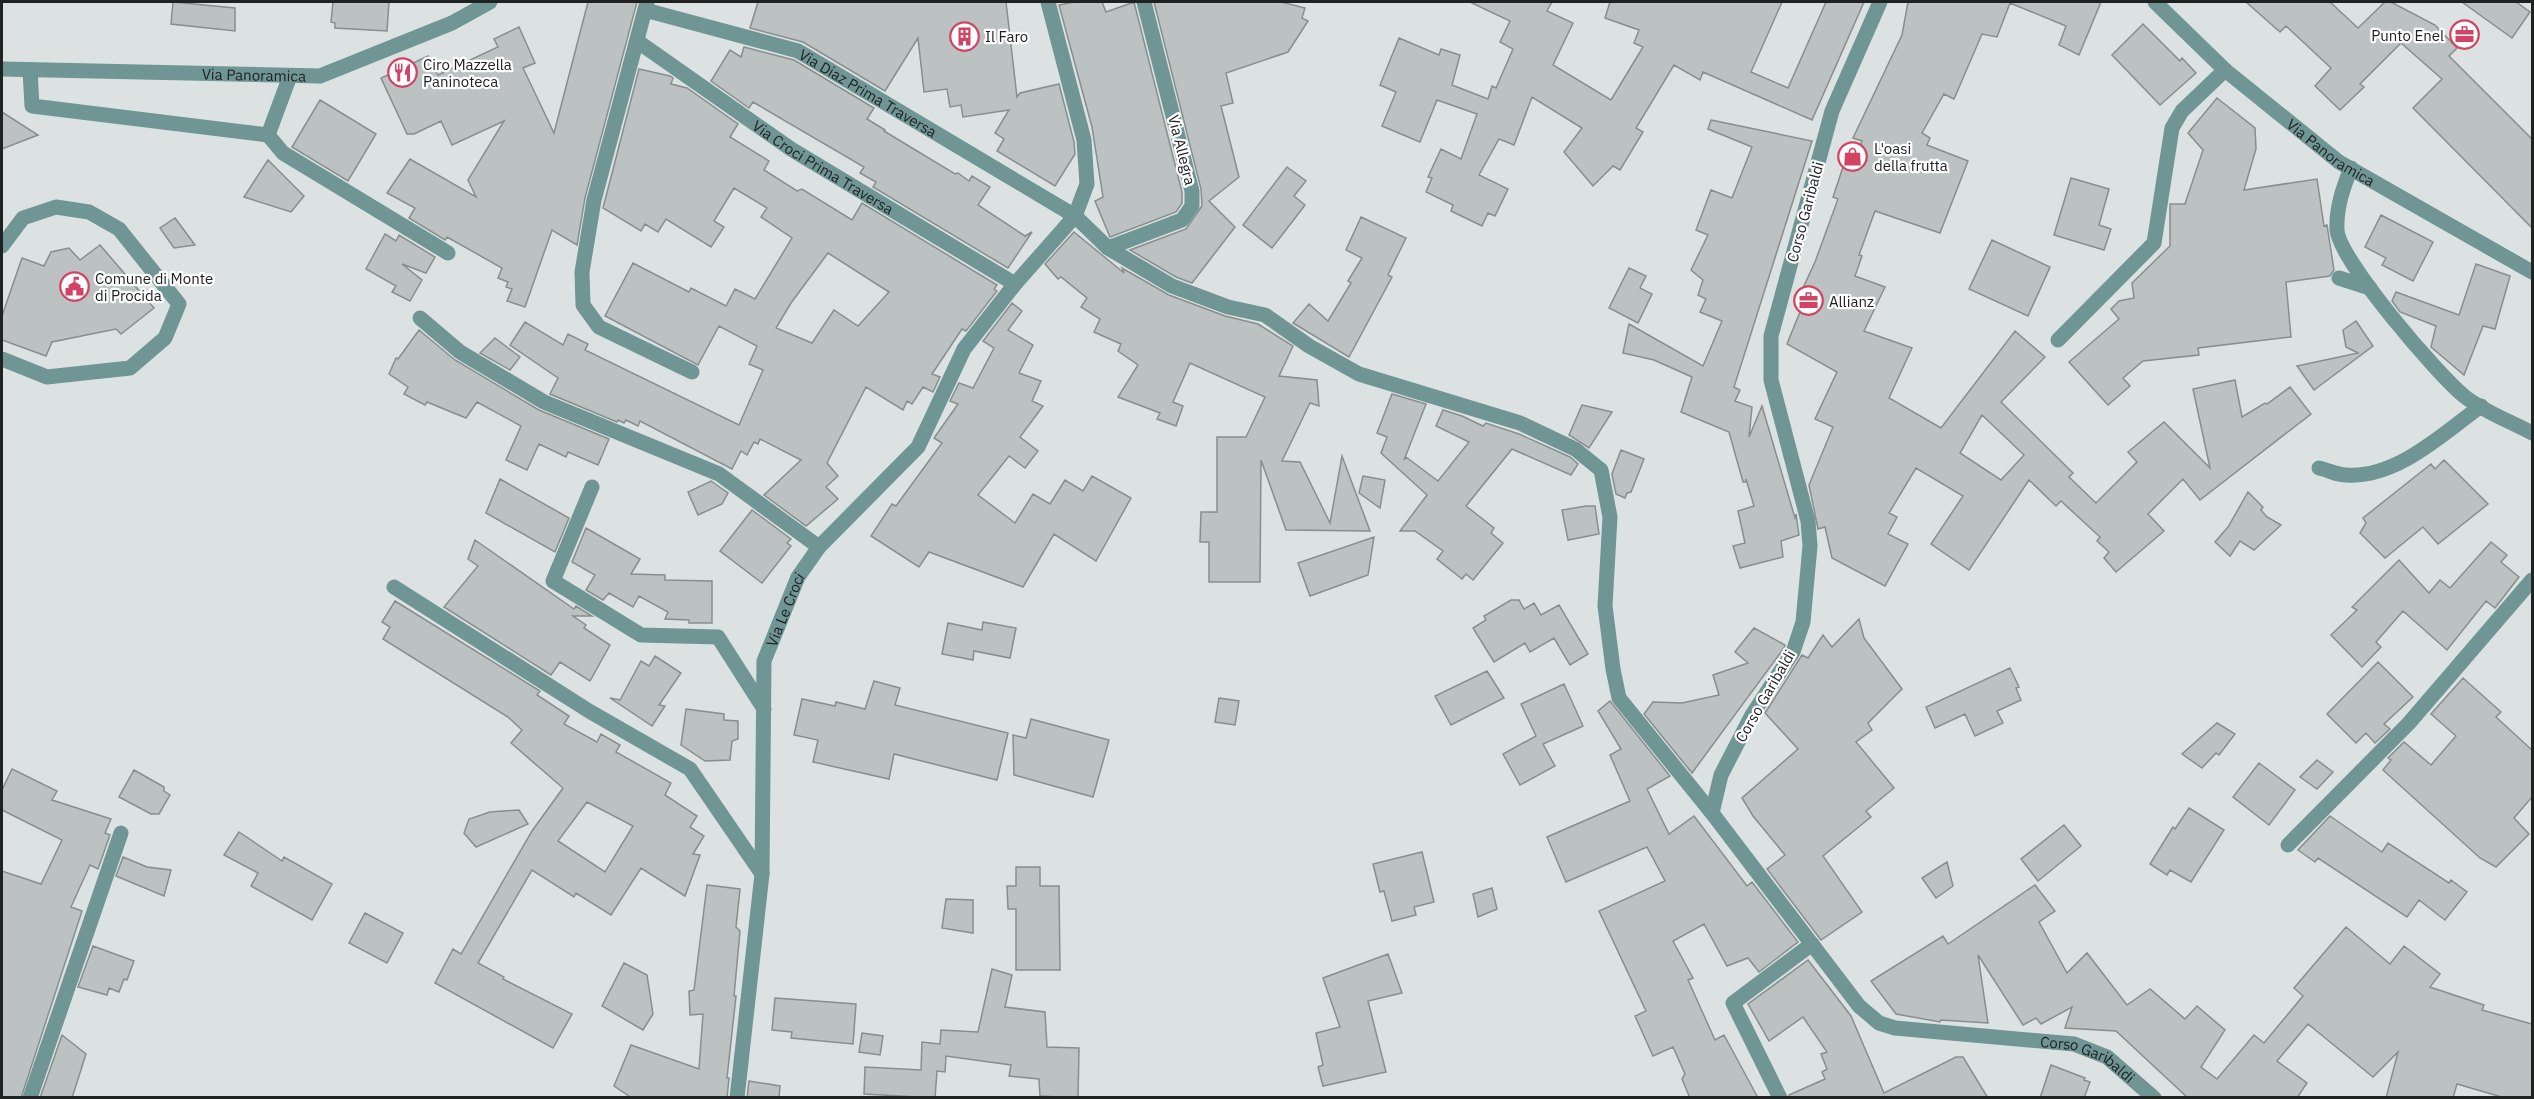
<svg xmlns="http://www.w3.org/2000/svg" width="2534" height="1099" font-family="'IBM Plex Sans',sans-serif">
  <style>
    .building { fill: #bcc2c2; stroke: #888e8e; stroke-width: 1.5; fill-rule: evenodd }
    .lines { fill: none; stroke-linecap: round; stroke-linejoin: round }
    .minor { stroke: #6f9595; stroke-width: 15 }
    .labels { text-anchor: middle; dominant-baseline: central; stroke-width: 4.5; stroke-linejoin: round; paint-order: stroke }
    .poi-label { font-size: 15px; fill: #202222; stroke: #fff; text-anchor: start }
    .street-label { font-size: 15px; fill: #202222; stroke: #fff }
  </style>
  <rect width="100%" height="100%" fill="#dce2e2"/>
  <!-- building -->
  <path class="building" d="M173,2L235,8V31L171,24Z
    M333,2H389L387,31L335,28V23L331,22Z
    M588,2H637L585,198L577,245L552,230L525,307L507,301L512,289L506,287L508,282L498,278L502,268L447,237L445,240L409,218L415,208L387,193L410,159L476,197L468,180L504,121L452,145L441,121L414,134H407L381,78L428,56L438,75L498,47L494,39L519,27L535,63L523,68L554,133Z
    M758,2H1006L1017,97L1020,93L1059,84L1074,142L1075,154L1055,186L997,151L1004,139L995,133L1009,110L963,117L961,105L950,107L947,89L924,92L918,38L885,91L803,42L750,28Z
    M1074,2H1102L1106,12L1134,2L1182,192V203L1176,212L1110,237L1095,201L1103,197L1092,127L1059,5Z
    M1154,2H1281L1305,8L1302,18L1308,21L1288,52L1226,73L1233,103L1221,106L1239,177L1209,201L1235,227L1192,283L1176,277L1130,250L1186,229L1202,206L1201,189Z
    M1470,2H1552L1547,11L1573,23L1553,65L1611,100L1643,47L1634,43L1639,30L1605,18L1610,2H1782L1751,72L1788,88L1826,2H1864L1812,120L1703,72L1700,80L1674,65L1636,128L1643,132L1620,170L1613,166L1593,186L1564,152L1582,128L1532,97L1514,145L1499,139L1479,175L1508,189L1495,216L1488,213L1482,226L1451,211L1453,205L1426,192L1432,178L1428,177L1441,149L1461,159L1477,114L1437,100L1420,142L1382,126L1396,92L1380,85L1399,38L1439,55L1441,49L1460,55L1452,85L1488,99L1492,86L1496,88L1513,49L1500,42L1510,21Z
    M1908,2H2101L2079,55L2059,45L2066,26L2010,3L1997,37L1982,34L1954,99L1944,94L1922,133L1930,138L1927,145L1968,161L1940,233L1875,211L1859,255L1862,256L1855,276L1885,287L1864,331L1912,348L1889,398L1941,428L2015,331L2045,357L2001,402L2073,473L2069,477L2096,503L2137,462L2128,452L2164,422L2210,468L2193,389L2235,380L2242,417L2265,403L2267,404L2290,387L2311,414L2200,500L2183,479L2148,514L2164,531L2116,572L2104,558L2109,552L2097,541L2100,537L2061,501L2056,506L2029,480L1969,570L1931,544L1963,496L1916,468L1889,513L1897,517L1888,534L1908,544L1885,586L1832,558L1825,527L1818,529L1809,485L1833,427L1815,419L1837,372L1787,344L1802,307L1796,303L1815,262L1838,199L1833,197L1849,149L1858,151L1862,141L1853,138L1902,35ZM1982,415L2024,455L2001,480L1960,453Z
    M2246,2H2330L2358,28L2385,2H2391L2435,25L2457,48L2449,56L2532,139V228L2413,108L2442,79L2401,43L2360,84L2364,87L2340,110L2315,86L2331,68L2286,26L2280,32Z
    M2462,2H2516L2530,12L2512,38Z
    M2143,24L2180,61L2182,58L2196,73L2160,105L2112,55Z
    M744,47L794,60L874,108L867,119L885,130L884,131L955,174L958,173L969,181L972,176L990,187L978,205L1025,236L1032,232L1008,268L873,187L876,182L860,173L864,167L753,102L749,108L711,81L730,50L741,57Z
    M639,69L670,76L673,78L671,84L687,88L738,124L730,137L769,161L764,170L797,191L802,189L852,220L862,203L997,285L994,289L997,291L966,331L962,329L932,374L940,377L933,392L923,387L912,404L907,401L903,410L866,387L827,463L838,476L826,487L838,499L806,526L764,495L801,460L760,439L758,444L754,442L747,455L741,451L732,469L640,421L638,426L626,420L624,423L618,420L617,422L550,394L558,378L510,345L525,322L563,345L568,334L588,344L585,350L739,425L763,370L749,364L757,346L719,326L698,365L605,316L633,263L689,292L691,288L726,306L735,289L755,299L792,238L761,217L767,208L734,188L714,221L724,227L711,247L666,219L658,232L645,224L641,231L603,208ZM828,253L889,292L858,326L834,310L812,343L776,328L791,303Z
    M2217,98L2255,128L2256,149L2244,190L2317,179L2324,226L2327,225L2334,270L2330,276L2286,282L2291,337L2198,348L2199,355L2143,361L2123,378L2130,386L2108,405L2069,362L2119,319L2111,309L2119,301L2134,298L2132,283L2170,246V204H2185L2203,150L2188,133Z
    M320,100L376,134L348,181L292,147Z
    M2,112L38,135L2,149Z
    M1711,120L1812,141L1734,387L1740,390L1735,401L1752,407L1749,437L1762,406L1795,518L1796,514L1799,535L1781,541L1783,557L1740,568L1733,546L1745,543L1738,511L1754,506L1746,479V482H1743L1729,432L1681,412L1692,377L1654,360L1623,353L1629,324L1703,366L1722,321L1700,312L1706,299L1698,295L1703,280L1691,270L1708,235L1696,230L1711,190L1732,198L1752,147L1708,129Z
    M268,160L304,196L291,212L244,197Z
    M1287,167L1306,181L1294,196L1305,205L1272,248L1243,225Z
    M2071,178L2109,189L2099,225L2111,229L2104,250L2054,235Z
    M2381,215L2433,242L2413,281L2382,265L2386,258L2365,247Z
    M1361,217L1406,238L1388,275L1392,277L1349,357L1293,323L1309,304L1328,321L1351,283L1348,281L1362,258L1346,250Z
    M175,218L195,245L174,248L160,228Z
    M1074,232L1124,273L1122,268L1169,295L1225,316L1258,324L1293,346L1279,376L1317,380L1319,406L1310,403L1282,461L1300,462L1330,523L1342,456L1370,531L1286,530L1261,460L1260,582H1209V542H1200L1201,512H1217V437H1246L1265,397L1190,363L1173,402L1183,406L1176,426L1157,419L1160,413L1118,397L1138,365L1118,351L1121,344L1094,332L1100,319L1081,307L1087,298L1061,277L1058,279L1045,264Z
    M385,234L396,241L399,235L435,257L426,273L402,264L422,280L410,301L392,292L396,286L366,269Z
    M1992,240L2050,267L2028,316L1969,289Z
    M100,245L154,308L121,334L116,329L52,342L46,356L2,340V316L22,258L44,266L51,252L69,248L80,260Z
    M2476,264L2510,276L2495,329L2483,326L2464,375L2431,347L2436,326L2400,312L2392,301L2396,292L2459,315Z
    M1629,268L1646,276L1640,288L1652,294L1638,323L1609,308Z
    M1012,303L1022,311L1008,330L1033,345L1019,373L1041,381L1032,401L1043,406L1020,437L1038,451L1025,468L1009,456L978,495L1015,523L1033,494L1050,504L1065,480L1083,491L1092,476L1131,498L1096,561L1054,534L1023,587L929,552L919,567L871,536L892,504L896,506L942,443L934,438L958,404L950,401L959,383L973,388L994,348L983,341Z
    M2356,321L2373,346L2314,390L2297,366L2358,353L2346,347L2343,330Z
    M419,330L455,360L539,410L609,439L598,465L568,452L566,457L539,444L527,470L506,460L521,426L477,402L466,418L427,402L425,405L404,394L408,387L389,374L396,358L398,359Z
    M495,338L520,357L510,370L480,353Z
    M1392,394L1426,404L1404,460L1406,457L1438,481L1469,442L1436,426L1443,410L1462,416L1483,426L1486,423L1519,434L1570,457L1578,464L1571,475L1512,449L1466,506L1494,528L1491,533L1503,543L1473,580L1466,574L1462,579L1437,559L1443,551L1415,531H1400L1427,495L1381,453L1387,437L1377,433Z
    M1582,405L1612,412L1589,448L1569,435Z
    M1621,450L1644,459L1631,492L1627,493L1625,498L1616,494L1612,474Z
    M2444,460L2488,504L2438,544L2423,527L2385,558L2360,533L2366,523L2363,518L2431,464L2435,469Z
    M1363,476L1385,480L1380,508L1359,493Z
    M500,479L569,518L555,552L486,513Z
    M711,481L728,493L722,504L698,515L688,492Z
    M2248,492L2263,507L2261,510L2267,517L2281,525L2254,550L2240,541L2230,556L2215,542L2228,527Z
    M1586,506H1595L1599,534L1568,540L1562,510Z
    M752,510L791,539L787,543L791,546L762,583L720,551Z
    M586,528L640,559L631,574L665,575V580L712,581V623H689V620L665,619L668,612L639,596L633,607L609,593L603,600L586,590L595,575L572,562Z
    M1374,537L1368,575L1310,596L1298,563Z
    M475,540L574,609L576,606L592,616H573L586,625L584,628L610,645L590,681L560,662L551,675L444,607L478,566L468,559Z
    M2491,542L2507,555L2501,562L2519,577L2495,608L2486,601L2447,650L2403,611L2376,642L2381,647L2362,667L2331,635L2357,610L2352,607L2399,560L2429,593L2440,580L2450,588Z
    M1511,600H1519L1524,609L1534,603L1541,615L1559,605L1588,654L1570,665L1554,638L1530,652L1525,643L1494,662L1473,628L1486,620L1484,616Z
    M395,601L540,691L537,695L569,716L564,724L597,742L601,734L620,745L616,752L671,783L665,795L697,816L690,827L704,836L693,854L700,855L685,896L641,868L611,915L576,893L574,897L532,870L478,963L504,977L503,979L572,1014L553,1048L435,983L453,949L461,954L532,831L563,788L511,743L522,730L508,717L383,639L390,627L382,622ZM587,802L633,826L605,872L558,841Z
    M1859,619L1864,638L1902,689L1868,723L1872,730L1856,742L1894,788L1866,811L1871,817L1823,856L1862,912L1821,940L1767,869L1785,855L1753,816L1742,798L1798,749L1765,713L1802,655L1808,658L1823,635L1832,647Z
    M983,622L1016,628L1010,658L974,651L973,660L942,654L948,623L982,630Z
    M1754,628L1785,645L1784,648L1692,773L1644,714L1653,702L1682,703L1719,695L1713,675L1748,663L1735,652Z
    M655,656L681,673L659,705L665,706L652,726L610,698L620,700L641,661L649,666Z
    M2378,662L2413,697L2384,724L2390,729L2375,743L2366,733L2356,743L2327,714Z
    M2010,668L2019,687L2016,688L2021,700L1997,711L2003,723L1975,736L1965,714L1935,728L1926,707Z
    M1487,671L1504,698L1451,725L1435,696Z
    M2463,678L2501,712L2496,717L2532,750V797L2514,818L2529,834L2496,867L2480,858L2383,770L2391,760L2388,758L2404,742L2431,765L2456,736L2431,714Z
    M874,681L900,688L895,705L1008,733L997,780L894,754L889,779L813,762L818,740L794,735L802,699L835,706L836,702L865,709Z
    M1564,684L1583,726L1543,744L1555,766L1520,785L1503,754L1536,736L1521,704Z
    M1219,698L1239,701L1235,725L1215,722Z
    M1610,701L1670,776L1647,789L1669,834L1694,816L1747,886L1752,882L1798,942L1759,972L1748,958L1727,966L1704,924L1673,941L1693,978L1688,980L1715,1040L1724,1035L1758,1098H1690L1682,1079L1685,1074L1673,1047L1653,1056L1635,1016L1646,1011L1599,911L1665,881L1647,847L1566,882L1547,837L1630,801L1610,755L1621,749L1598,711Z
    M686,709L724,714V720L738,721V739L732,741L730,760L705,761L681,745Z
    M1031,719L1109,740L1093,797L1014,775L1013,735L1026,738Z
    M2217,723L2235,734L2219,755L2216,753L2202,768L2182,754Z
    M2317,760L2333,772L2317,789L2300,777Z
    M2259,763L2295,790L2269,825L2233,797Z
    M12,769L57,791L52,800L111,819L105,833L110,835L98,869L90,865L71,907L82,911L21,1098H2V871L41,884L62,840L2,810V790Z
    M134,770L164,787V791L170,795L159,814H151L119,797Z
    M2189,808L2224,830L2191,882L2170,870L2167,875L2150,864L2173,827L2175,829Z
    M519,810L528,824L476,847L464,833L469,819L490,812Z
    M2330,816L2382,852L2388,843L2449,883L2451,880L2467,892L2445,920L2419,900L2407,917L2318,858L2315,862L2298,850Z
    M2064,825L2081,846L2038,881L2021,859Z
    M239,832L282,861L284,857L332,884L312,920L251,886L258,873L224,855Z
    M1422,852L1434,902L1414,907L1416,915L1392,921L1384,891L1380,892L1373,864Z
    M123,857L147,867L171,870L164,896L116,876Z
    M1947,862L1953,886L1936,898L1922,878Z
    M1016,867H1040V886H1059L1060,970H1016V909H1008L1007,886H1016Z
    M707,885L740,889L736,927L740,931L734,996H736L727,1078H729L727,1098H632L614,1086L631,1045L699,1069L703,1014L690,1015L689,991L694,990Z
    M2035,885L2055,911L2039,922L2067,973L2087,953L2127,1005L2150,989L2185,1019L2197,1006L2225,1030L2201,1067L2217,1079L2254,1035L2264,1043L2303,996L2294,988L2346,927L2390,964L2404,946L2440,974L2430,987L2484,1005L2482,1010L2532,1024V1098H2505L2457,1084L2453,1098H2386L2398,1052L2373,1077L2308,1024L2277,1061L2307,1083L2297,1098H2188L2116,1031L2065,1028L2072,1007L2041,1024L2036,1018L2023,1025L1978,955L1988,1023L1941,1020L1940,1022L1896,1014L1871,981L1943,936L1948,944Z
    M1492,888L1497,909L1478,917L1473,894Z
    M946,899L973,900V933L942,928Z
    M365,913L403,933L387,963L349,943Z
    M93,946L134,961L127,980L124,979L119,992L109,988L107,995L78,987Z
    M1388,954L1402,993L1368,1001L1386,1072L1323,1086L1318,1067L1323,1065L1316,1033L1340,1027L1323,978Z
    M1808,960L1851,1016L1884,1093L1956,1057H1963L1988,1098H1790L1789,1095L1825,1079L1822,1072L1827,1069L1821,1054L1827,1052L1803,1017L1769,1041L1748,1004Z
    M624,963L647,975L653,1014L643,1030L602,1006Z
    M992,969L1012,975L1005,1007L1045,1012L1047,1047L1079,1048L1078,1098L1040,1096L1039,1079L1009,1076L1011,1065L946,1056L945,1072L937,1071L935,1098L864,1094L865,1067L921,1070L922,1042L940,1044L941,1030L978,1032Z
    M775,998L856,1004L853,1044L791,1038L792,1032L772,1030Z
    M862,1033L883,1036L880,1055L859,1052Z
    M62,1035L86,1054L72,1098H40Z
    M2051,1065L2085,1078L2084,1080L2090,1082L2084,1098H2040Z
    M749,1081L780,1086L779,1098H747Z"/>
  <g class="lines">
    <!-- minor -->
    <g class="minor">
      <path d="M647,2L594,200L582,272L583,305L599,327L692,372"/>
      <path id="s1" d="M1880,2L1832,111L1771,336V380L1808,521L1810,546L1803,622L1793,652L1752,715L1721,775L1712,813L1859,1006L1879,1023L1895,1028L2074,1044L2107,1057L2154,1098"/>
      <path id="s2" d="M2155,2L2225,70L2339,162L2532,272"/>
      <path id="s3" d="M645,10L798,51L1075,216L1108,248L1172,286L1228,307L1265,315L1309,346L1359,374L1520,423L1575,449L1601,470L1610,517L1605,606L1613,669L1619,698L1712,813"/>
      <path id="s4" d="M637,41L791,149L1015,284"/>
      <path id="s5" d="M2,69L320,76L452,23L490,2"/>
      <path d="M30,70L32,106L268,135"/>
      <path d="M290,76L268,135L283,153L448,253"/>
      <path d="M2351,168C2343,188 2336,208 2337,230C2339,260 2438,375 2464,396C2482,411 2512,422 2532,433"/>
      <path d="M2,246L23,218L56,207L89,212L119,229L179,304L165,338L130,368L47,377L2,359"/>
      <path d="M1108,248L1182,220L1192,206V191L1144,2"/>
      <path d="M2339,278L2370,288"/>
      <path d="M420,318L460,352L544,402L719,474L819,547"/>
      <path d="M2058,340L2154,243L2172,128L2182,111L2225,70"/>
      <path d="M2319,468C2328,470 2337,475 2346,475C2396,479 2444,433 2481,406"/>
      <path d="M592,487L553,581L641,635L718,637L764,709"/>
      <path d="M394,587L589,711L690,769L762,874"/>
      <path d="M2288,845L2409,723L2532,580"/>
      <path d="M30,1098L121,833"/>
      <path id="s6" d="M737,1098L762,874L764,661L798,577L819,547L918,447L964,349L1015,284L1075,216L1087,184L1084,140L1048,2"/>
      <path d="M1780,1098L1733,1003L1812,944"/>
    </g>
  </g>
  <!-- icons -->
  <defs>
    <symbol id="office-ring" viewBox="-11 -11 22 22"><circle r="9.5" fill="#fff" stroke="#d34363" stroke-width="1.5"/><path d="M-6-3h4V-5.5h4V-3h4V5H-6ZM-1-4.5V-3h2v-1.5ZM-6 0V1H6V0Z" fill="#d34363"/></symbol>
    <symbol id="building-ring" viewBox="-11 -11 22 22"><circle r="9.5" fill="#fff" stroke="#d34363" stroke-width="1.5"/><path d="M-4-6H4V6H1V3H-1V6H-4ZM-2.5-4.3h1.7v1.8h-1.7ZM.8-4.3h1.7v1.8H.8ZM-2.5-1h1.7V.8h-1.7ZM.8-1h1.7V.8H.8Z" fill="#d34363"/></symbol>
    <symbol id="restaurant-ring" viewBox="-11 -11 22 22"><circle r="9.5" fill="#fff" stroke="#d34363" stroke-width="1.5"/><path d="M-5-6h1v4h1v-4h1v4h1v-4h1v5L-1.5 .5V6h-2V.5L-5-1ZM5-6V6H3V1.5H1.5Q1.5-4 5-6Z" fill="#d34363"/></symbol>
    <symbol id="shop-ring" viewBox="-11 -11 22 22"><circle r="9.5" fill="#fff" stroke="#d34363" stroke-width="1.5"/><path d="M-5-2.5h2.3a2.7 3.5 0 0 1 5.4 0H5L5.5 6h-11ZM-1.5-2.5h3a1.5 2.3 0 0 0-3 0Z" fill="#d34363"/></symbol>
    <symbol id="civic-ring" viewBox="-11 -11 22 22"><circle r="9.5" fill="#fff" stroke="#d34363" stroke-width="1.5"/><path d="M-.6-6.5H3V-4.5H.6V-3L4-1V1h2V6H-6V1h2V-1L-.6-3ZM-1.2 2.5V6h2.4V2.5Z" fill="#d34363"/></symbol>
  </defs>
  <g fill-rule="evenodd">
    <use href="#office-ring" x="2448" y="18" width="33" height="33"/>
    <use href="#building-ring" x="948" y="20" width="33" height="33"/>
    <use href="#restaurant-ring" x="386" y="56" width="33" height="33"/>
    <use href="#shop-ring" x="1836" y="140" width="33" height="33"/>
    <use href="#civic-ring" x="58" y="270" width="33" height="33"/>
    <use href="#office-ring" x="1792" y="284" width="33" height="33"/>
  </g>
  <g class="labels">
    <!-- poi labels -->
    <g class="poi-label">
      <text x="2444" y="35" text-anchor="end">Punto Enel</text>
      <text x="985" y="36">Il Faro</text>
      <text x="423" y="64">Ciro Mazzella<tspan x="423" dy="17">Paninoteca</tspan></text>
      <text x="1874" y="148">L'oasi<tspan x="1874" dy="17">della frutta</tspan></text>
      <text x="95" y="278">Comune di Monte<tspan x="95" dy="17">di Procida</tspan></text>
      <text x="1829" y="301">Allianz</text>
    </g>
    <!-- street labels -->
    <g class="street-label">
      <text stroke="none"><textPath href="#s5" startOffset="252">Via Panoramica</textPath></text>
      <text stroke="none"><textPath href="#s3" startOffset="240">Via Diaz Prima Traversa</textPath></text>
      <text transform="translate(1182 150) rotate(76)">Via Allegra</text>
      <text stroke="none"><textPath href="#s2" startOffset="232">Via Panoramica</textPath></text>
      <text stroke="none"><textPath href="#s4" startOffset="225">Via Croci Prima Traversa</textPath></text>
      <text transform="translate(1805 212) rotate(-75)">Corso Garibaldi</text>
      <text stroke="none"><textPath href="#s6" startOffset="494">Via Le Croci</textPath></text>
      <text transform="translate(1765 696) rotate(-60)">Corso Garibaldi</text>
      <text stroke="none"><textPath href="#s1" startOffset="1340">Corso Garibaldi</textPath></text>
    </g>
  </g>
  <!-- border -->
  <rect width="2534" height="1099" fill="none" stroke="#202222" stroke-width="6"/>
</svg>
